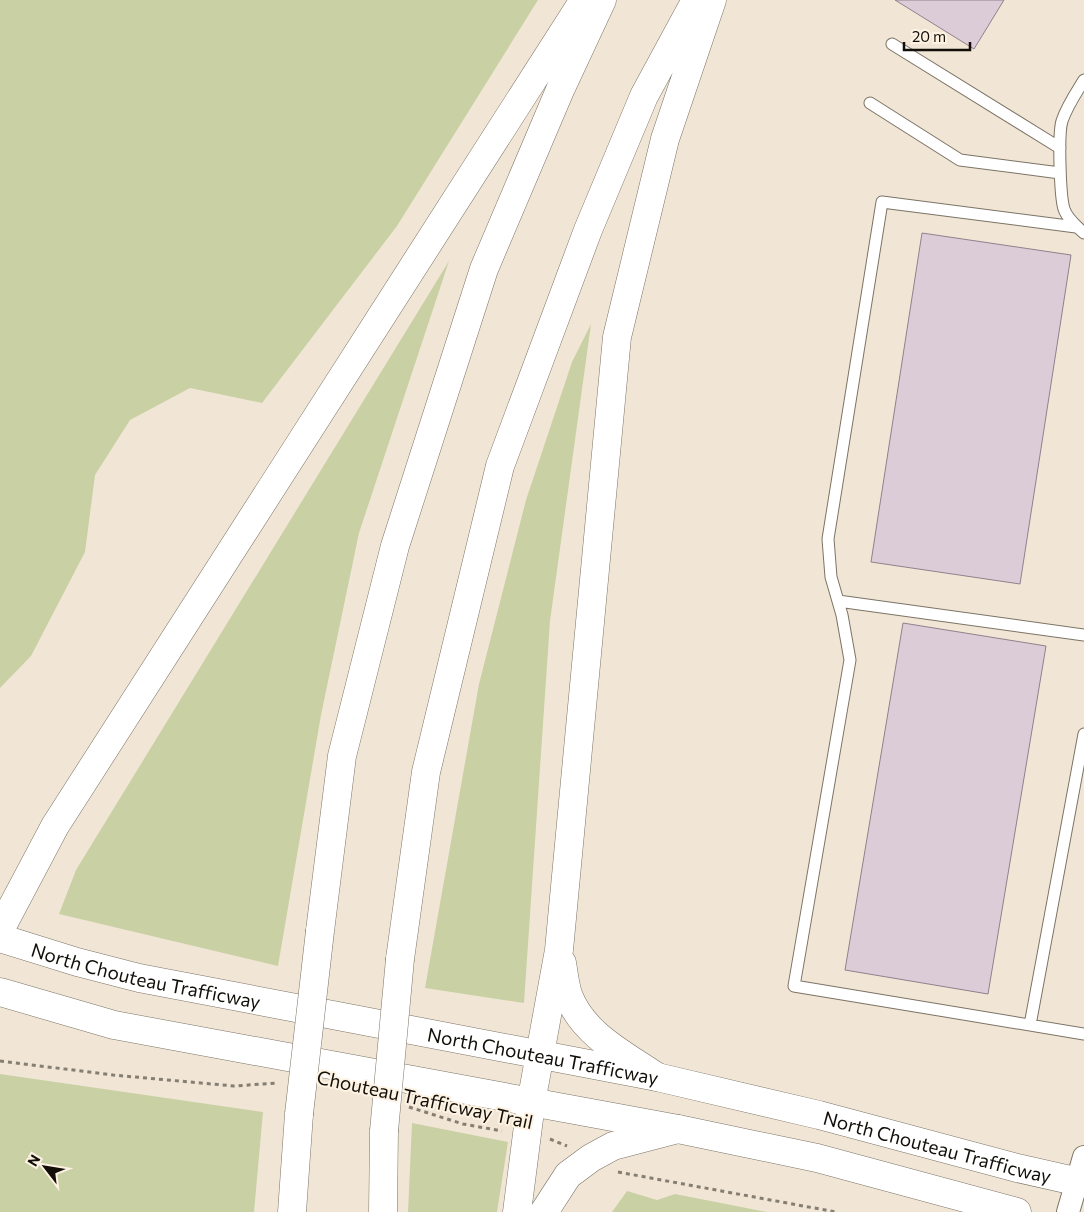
<svg xmlns="http://www.w3.org/2000/svg" width="1084" height="1212" font-family="Commissioner,sans-serif">
  <style>
    .green { fill: #c9d0a4 }
    .building { fill: #dcccd8; stroke: #8f808c }
    .lines { fill: none; stroke-linecap: round; stroke-linejoin: round }
    .lane-casing { stroke: #7c7365; stroke-width: 13 }
    .street-casing { stroke: #7c7365; stroke-width: 24 }
    .primary-casing { stroke: #7c7365; stroke-width: 29 }
    .highway-casing { stroke: #7c7365; stroke-width: 29 }
    .path { stroke: #857e73; stroke-width: 3; stroke-dasharray: 4 4; stroke-linecap: butt }
    .lane { stroke: #fff; stroke-width: 11 }
    .street { stroke: #fff; stroke-width: 22 }
    .primary { stroke: #fff; stroke-width: 28 }
    .highway { stroke: #fff; stroke-width: 28 }
    .highway-bridge-casing { stroke: #7c7365; stroke-width: 29; stroke-linecap: butt }
    .highway-bridge { stroke: #fff; stroke-width: 28 }
    .labels { text-anchor: middle; dominant-baseline: central; stroke-width: 4; stroke-linejoin: round; paint-order: stroke }
    .street-label { font-size: 19px; fill: #120f09; stroke: #fef3e3 }
  </style>
  <rect width="100%" height="100%" fill="#f1e6d6"/>
  <!-- green -->
  <path class="green" d="M0,0H538L397,226L262,403L190,388L130,420L95,475L85,552L31,656L0,688Z
    M449,261L359,533L321,715L278,966L59,914L76,870Z
    M591,324L550,621L524,1003L425,988L479,684L526,500L572,362Z
    M0,1074L263,1112L254,1212H0Z
    M412,1123L508,1142L497,1212H408Z
    M627,1191L657,1200L675,1194L767,1212H612Z"/>
  <!-- building -->
  <path class="building" d="M895,0H1004L974,49Z
    M922,233L1071,255L1020,584L871,562Z
    M903,623L1046,646L988,994L845,970Z"/>
  <g class="lines">
    <defs>
      <path id="lane" d="M892,44L1060,148
        M1084,80C1076,93 1067,106 1062,121C1058,134 1060,196 1064,209C1067,218 1077,227 1084,233
        M870,103L960,160L1060,173
        M1076,227L882,202L828,539L831,577L842,615L850,660L794,986L1084,1034
        M838,601L1084,635
        M1030,1025L1084,734"/>
      <path id="street" d="M1068,1212L1084,1157"/>
      <g id="primary">
        <path id="s1" d="M0,938L77,962L139,978L657,1077L819,1115L1017,1168L1084,1183"/>
        <path d="M0,992L114,1025L678,1129L817,1158L1017,1212"/>
      </g>
      <path id="highway" d="M0,930L55,826L584,0
        M320,931L342,756L395,546L484,269L560,90L602,0
        M400,959L426,772L500,466L588,230L644,96L696,0
        M562,963C564,974 565,987 569,997C584,1035 625,1055 657,1077
        M292,1212L299,1114
        M383,1212L384,1131
        M517,1212L531,1103L559,950L617,337L665,139L712,0
        M544,1212L568,1175L591,1158L613,1146L678,1129"/>
    </defs>
    <!-- lane casing -->
    <use href="#lane" class="lane-casing"/>
    <!-- street casing -->
    <use href="#street" class="street-casing"/>
    <!-- primary casing -->
    <use href="#primary" class="primary-casing"/>
    <!-- highway casing -->
    <use href="#highway" class="highway-casing"/>
    <!-- path -->
    <path class="path" d="M0,1061L113,1075L234,1086L278,1083
      M409,1107L463,1124L502,1131
      M550,1139L567,1146
      M618,1172L836,1212"/>
    <!-- lane -->
    <use href="#lane" class="lane"/>
    <!-- street -->
    <use href="#street" class="street"/>
    <!-- primary -->
    <use href="#primary" class="primary"/>
    <!-- highway -->
    <use href="#highway" class="highway"/>
    <defs>
      <path id="highway-bridge" d="M299,1114L320,931
        M384,1131L400,959"/>
    </defs>
    <!-- highway-bridge casing -->
    <use href="#highway-bridge" class="highway-bridge-casing"/>
    <!-- highway-bridge -->
    <use href="#highway-bridge" class="highway-bridge"/>
  </g>
  <g class="labels">
    <!-- street labels -->
    <g class="street-label">
      <text stroke="none"><textPath href="#s1" startOffset="151">North Chouteau Trafficway</textPath></text>
      <text stroke="none"><textPath href="#s1" startOffset="556">North Chouteau Trafficway</textPath></text>
      <text transform="translate(425 1099) rotate(12)">Chouteau Trafficway Trail</text>
      <text stroke="none"><textPath href="#s1" startOffset="961">North Chouteau Trafficway</textPath></text>
    </g>
  </g>
  <!-- north arrow -->
  <g transform="translate(45 1167) rotate(301)" stroke="#fef3e3" stroke-width="4" paint-order="stroke">
  <path d="M0-4L9 19L0 12L-9 19Z" fill="#120f09"/>
  <text y="-8" font-size="14" font-weight="bold" text-anchor="middle" fill="#120f09">N</text>
  </g>
  <!-- scale -->
  <path d="M904 42v8h66v-8" fill="none" stroke="#120f09" stroke-width="2.5"/>
  <text x="912" y="42" font-size="15" fill="#120f09" stroke="#fef3e3" stroke-width="4" paint-order="stroke">20 m</text>
</svg>
